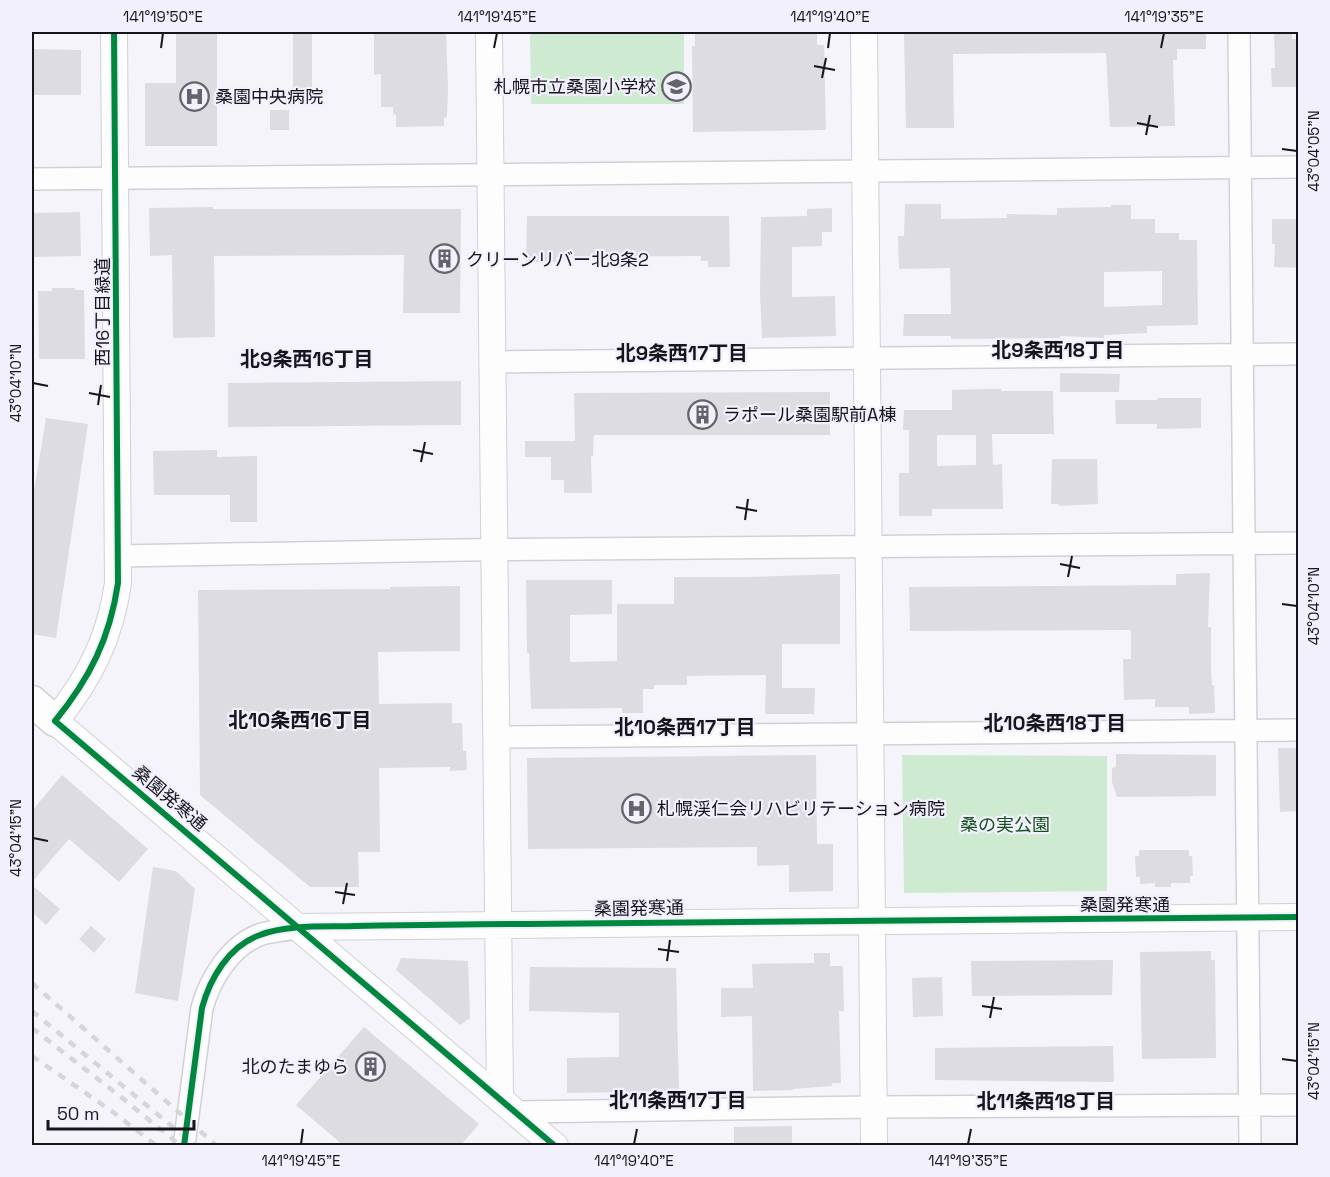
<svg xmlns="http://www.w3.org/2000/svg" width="1330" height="1177" font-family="'Space Grotesk','Noto Sans JP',sans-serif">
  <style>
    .green { fill: #ceead0 }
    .building { fill: #dddce1; fill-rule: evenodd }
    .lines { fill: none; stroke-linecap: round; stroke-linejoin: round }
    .minor-casing { stroke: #d2d0d6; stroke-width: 24 }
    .tertiary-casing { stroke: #d2d0d6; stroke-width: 28 }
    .secondary-casing { stroke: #d2d0d6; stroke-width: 33 }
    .minor { stroke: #fefdfe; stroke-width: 21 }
    .tertiary { stroke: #fefdfe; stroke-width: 26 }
    .secondary { stroke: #fefdfe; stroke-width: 30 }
    .rail { stroke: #d6d5d7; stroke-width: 4.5; stroke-dasharray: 8 8; stroke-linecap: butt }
    .cycleway-casing { stroke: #f3f0fe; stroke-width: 10 }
    .cycleway { stroke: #00873e; stroke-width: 6 }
    .ticks { fill: none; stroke: #16151b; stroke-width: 2 }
    .labels { text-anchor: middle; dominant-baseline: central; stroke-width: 4.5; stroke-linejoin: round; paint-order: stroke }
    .poi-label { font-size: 18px; fill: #16151b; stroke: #f3f0fe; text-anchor: start }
    .street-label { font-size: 18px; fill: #16151b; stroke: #f3f0fe }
    .park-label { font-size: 18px; fill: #14511b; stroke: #f3f0fe }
    .neighbourhood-label { font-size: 20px; font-weight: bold; fill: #16151b; stroke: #f3f0fe }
    .neatline { fill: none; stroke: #16151b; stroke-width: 2 }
    .ticks-label { font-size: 15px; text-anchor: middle; fill: #16151b }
  </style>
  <rect width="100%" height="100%" fill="#f5f4fa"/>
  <!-- green -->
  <path class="green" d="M530,32H684V104H531Z
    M902,755L1107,756V891L904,893Z"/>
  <!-- building -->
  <path class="building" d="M176,32H217V146H145V83H176Z
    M293,32H312V91H293Z
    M374,32H446L448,89L447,116L444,118V126L396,127V115L393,114V107H381V74L374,75Z
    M695,32H817V45H824L826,130L693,132L692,46H695Z
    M904,32H1206V49H1177V60H1173L1175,126L1110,127L1106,53L953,54L954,128H906Z
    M1274,32H1292V39H1299V87H1272L1271,68H1275Z
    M32,49L81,50V95H32Z
    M270,110H289V130H270Z
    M905,204H941V219L1007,218V214L1057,215V208L1111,207V205H1131V219H1155V233H1179V240H1197L1198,325L1147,326V333L1104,335V338L1060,336V338L951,339V336H903L904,314H951L950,268L899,269L898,236H904ZM1162,271V305L1104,307V272Z
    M213,207V209H461L460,313H403L404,255L214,256L215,337L173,338L172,255L150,256L149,208Z
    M832,208V232H822V246L792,247V297L835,296L836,336L762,338L760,294L761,217L807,216V209Z
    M80,212L81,256L32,257V213Z
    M527,216H729L730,267H708V261H701V256L556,257V262H526Z
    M1272,219H1299V268L1274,267L1275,244H1272Z
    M52,288H75V290H84L85,359H39L38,291H52Z
    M1060,373L1120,374L1119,392H1060Z
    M461,381V425L228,427V383Z
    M982,389H1001V391H1053L1054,434H992L993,465L1002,464L1003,509H932V516H899V473H909V430H903L904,410H952V390ZM937,435H976V465L937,466Z
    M830,392V435H594L593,456H591L592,493H564V480H551V457H525V441H575L574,393Z
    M1157,398H1201V428L1157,429V424H1116L1115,400H1157Z
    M46,418L88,424L56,638L32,634V503Z
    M217,450V457L257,456V522H230V495H154L153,451Z
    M1052,459H1097L1098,504L1059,506V504H1051Z
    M1210,573L1208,627H1211V669L1212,685H1214L1215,713L1189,714V707H1155V699L1124,700L1123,659H1131V630L910,631L909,587L1176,585V574Z
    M840,574V644H782V688H815L814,714H765L766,675L687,676V685H654V689H643V713H622V708L531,709L529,653H527L526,580H612V614L570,615V662L617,661V604H674V577H747Z
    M460,586V651L378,652L379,704L452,703V723H462L463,751H466L467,770L450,771V767L379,768L380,852H358L359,887H310L200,795L198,590L390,589V587Z
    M1278,748H1299V811L1280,812Z
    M1116,754L1216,755V796L1117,797L1112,782V768L1116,767Z
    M816,755L817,844H833V891L789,892V865L757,866V847L528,849L527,758Z
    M62,775L148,849L119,882L69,839L32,882V811Z
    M1139,850H1189V856H1192L1193,876H1190V883H1171V887H1155V883L1140,884V877H1136L1135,856H1139Z
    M153,867L176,871L195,889L178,1001L135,993Z
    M32,885L60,909L46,925L32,912Z
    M91,926L106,939L94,953L79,939Z
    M1211,951V960H1215L1216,1058L1142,1059L1140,952Z
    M814,953H830V966H843L844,1011H839L841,1083H832V1086L793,1089V1090L753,1091L752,1016L721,1017V988H753L752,964L814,963Z
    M401,958L468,961L470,1018L460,1025L396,970Z
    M1113,960L1112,995L972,996L971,961Z
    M530,967L676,968L679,1091L567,1093V1058L619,1057V1013L529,1011Z
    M942,977L943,1016L913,1017L912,978Z
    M364,1027L479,1124L460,1146H344L296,1105Z
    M1113,1046L1114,1082L935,1080V1048Z
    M792,1126V1146H734V1127Z"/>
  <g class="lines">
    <defs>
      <path id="minor" d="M1239,32L1250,1146
        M32,179L1298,167
        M492,362L1298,354
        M119,556L463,550L1298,543
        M495,737L1298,730
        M517,1112L874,1107L1298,1105
        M184,1146L202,1008C210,979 231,944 262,934C273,931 287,930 299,927"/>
      <path id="tertiary" d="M114,32L118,583C110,638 90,678 55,721L555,1146
        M489,32L500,1098
        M864,32L874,1146
        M299,927L1298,917"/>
      <path id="secondary" d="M32,701L55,721"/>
    </defs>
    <!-- minor casing -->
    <use href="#minor" class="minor-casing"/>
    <!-- tertiary casing -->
    <use href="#tertiary" class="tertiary-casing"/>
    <!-- secondary casing -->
    <use href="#secondary" class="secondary-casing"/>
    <!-- minor -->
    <use href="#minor" class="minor"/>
    <!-- tertiary -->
    <use href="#tertiary" class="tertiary"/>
    <!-- secondary -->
    <use href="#secondary" class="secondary"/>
    <!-- rail -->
    <path class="rail" d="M32,983L217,1146
      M32,1011L196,1146
      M32,1028L121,1097L181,1146
      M32,1056L113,1112L157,1146"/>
    <defs>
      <path id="cycleway" d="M114,32L118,583C110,638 90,678 55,721L555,1146
        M184,1146L202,1008C210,978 229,946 260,935C287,924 328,927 356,926C413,925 471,924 528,924C785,921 1042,920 1298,917"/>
    </defs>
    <!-- cycleway casing -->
    <use href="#cycleway" class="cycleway-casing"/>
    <!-- cycleway -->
    <use href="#cycleway" class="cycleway"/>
  </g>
  <!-- ticks -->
  <path class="ticks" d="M161,48L163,33M494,48L497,33M828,48L830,33M1161,48L1164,33M814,66L835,70M822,78L826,58M1137,123L1158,127M1146,135L1150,115M1282,149L1297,151M33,383L48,386M89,393L110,397M98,405L101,385M413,450L433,454M421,462L425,442M736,507L757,511M745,520L748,499M1060,564L1080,568M1068,577L1072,556M1282,604L1297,606M33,838L48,841M335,892L355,895M343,904L347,883M658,949L679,952M667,961L670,940M982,1006L1002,1009M990,1018L994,997M1282,1059L1297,1061M301,1144L303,1129M634,1144L637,1129M968,1144L971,1129"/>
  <!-- icons -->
  <defs>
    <symbol id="school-ring" viewBox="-11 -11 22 22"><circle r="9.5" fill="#f3f0fe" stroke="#646369" stroke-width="1.5"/><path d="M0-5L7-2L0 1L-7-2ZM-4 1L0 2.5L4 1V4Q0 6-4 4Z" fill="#646369"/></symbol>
    <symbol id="hospital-ring" viewBox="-11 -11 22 22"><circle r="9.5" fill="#f3f0fe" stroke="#646369" stroke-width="1.5"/><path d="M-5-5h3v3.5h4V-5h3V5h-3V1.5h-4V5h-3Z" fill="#646369"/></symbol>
    <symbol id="building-ring" viewBox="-11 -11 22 22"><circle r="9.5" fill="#f3f0fe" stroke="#646369" stroke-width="1.5"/><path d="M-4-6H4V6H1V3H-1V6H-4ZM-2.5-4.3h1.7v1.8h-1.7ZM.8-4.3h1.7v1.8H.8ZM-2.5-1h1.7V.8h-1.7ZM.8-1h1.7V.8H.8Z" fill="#646369"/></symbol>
  </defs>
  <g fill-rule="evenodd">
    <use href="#school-ring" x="660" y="70" width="33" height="33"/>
    <use href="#hospital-ring" x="178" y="80" width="33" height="33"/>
    <use href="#building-ring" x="428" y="242" width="33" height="33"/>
    <use href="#building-ring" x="686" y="398" width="33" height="33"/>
    <use href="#hospital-ring" x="620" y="792" width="33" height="33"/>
    <use href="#building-ring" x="354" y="1050" width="33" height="33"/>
  </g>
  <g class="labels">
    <!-- poi labels -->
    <g class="poi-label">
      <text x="656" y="86" text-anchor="end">札幌市立桑園小学校</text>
      <text x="215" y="96">桑園中央病院</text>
      <text x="466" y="259">クリーンリバー北9条2</text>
      <text x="723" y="414">ラポール桑園駅前A棟</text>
      <text x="657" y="808">札幌渓仁会リハビリテーション病院</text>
      <text x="349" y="1066" text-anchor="end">北のたまゆら</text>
    </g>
    <!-- street labels -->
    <g class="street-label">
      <text transform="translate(102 312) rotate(-90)">西16丁目緑道</text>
      <text transform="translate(170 798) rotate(40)">桑園発寒通</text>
      <text x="1125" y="904">桑園発寒通</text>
      <text transform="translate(639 908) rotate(-1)">桑園発寒通</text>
    </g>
    <!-- park labels -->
    <g class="park-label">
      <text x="1005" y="824">桑の実公園</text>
    </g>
    <!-- neighbourhood labels -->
    <g class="neighbourhood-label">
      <text x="1058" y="350">北9条西18丁目</text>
      <text x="682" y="353">北9条西17丁目</text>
      <text x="307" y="359">北9条西16丁目</text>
      <text x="300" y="720">北10条西16丁目</text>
      <text x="1055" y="723">北10条西18丁目</text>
      <text x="685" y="727">北10条西17丁目</text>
      <text x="678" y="1100">北11条西17丁目</text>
      <text x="1046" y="1101">北11条西18丁目</text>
    </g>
  </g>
  <!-- border -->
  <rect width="1330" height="1177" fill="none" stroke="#f3f0fe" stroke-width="66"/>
  <!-- scale -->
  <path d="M48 1120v9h146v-9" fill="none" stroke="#16151b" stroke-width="3"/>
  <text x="57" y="1120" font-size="18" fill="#16151b" stroke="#f3f0fe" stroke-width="4.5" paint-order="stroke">50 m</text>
  <rect x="33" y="33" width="1264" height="1111" class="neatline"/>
  <g class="ticks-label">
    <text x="163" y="22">141°19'50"E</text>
    <text x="497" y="22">141°19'45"E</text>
    <text x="830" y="22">141°19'40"E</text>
    <text x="1164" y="22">141°19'35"E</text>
    <text transform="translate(1314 151) rotate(-90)" y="5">43°04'05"N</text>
    <text transform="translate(16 383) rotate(-90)" y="5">43°04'10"N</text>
    <text transform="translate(1314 606) rotate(-90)" y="5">43°04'10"N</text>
    <text transform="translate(16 838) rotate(-90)" y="5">43°04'15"N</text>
    <text transform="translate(1314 1061) rotate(-90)" y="5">43°04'15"N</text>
    <text x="301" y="1166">141°19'45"E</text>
    <text x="634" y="1166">141°19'40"E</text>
    <text x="968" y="1166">141°19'35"E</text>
  </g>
</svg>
